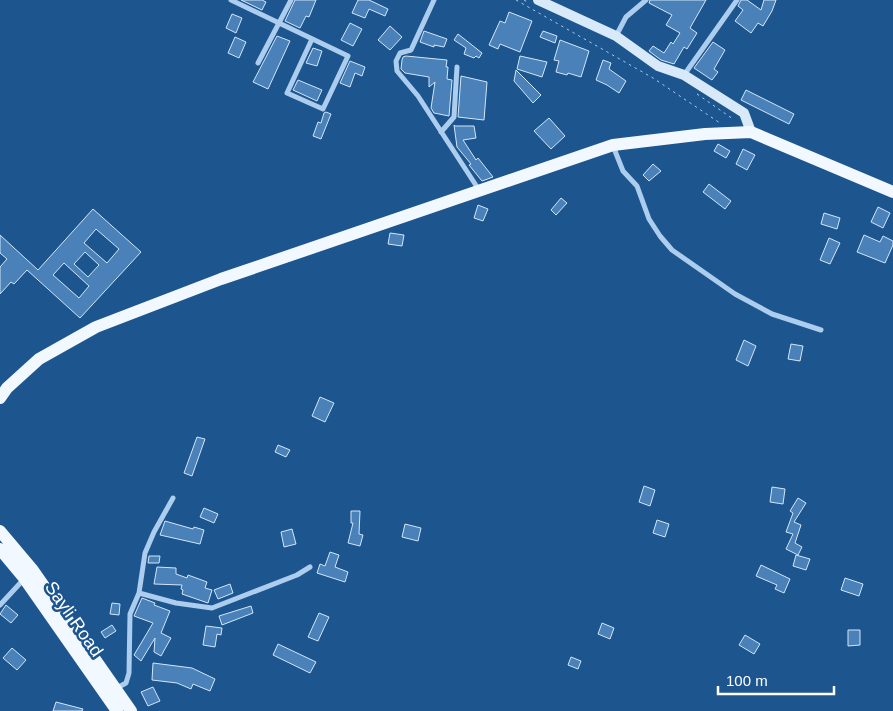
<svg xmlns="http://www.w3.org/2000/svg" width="893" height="711" font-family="Helvetica,sans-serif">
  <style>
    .building { fill: #4a81b8; stroke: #d2e6fa; fill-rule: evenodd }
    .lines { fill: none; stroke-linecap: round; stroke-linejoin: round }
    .path { stroke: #accded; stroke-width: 1; stroke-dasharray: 2.5 4; stroke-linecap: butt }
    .street { stroke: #accded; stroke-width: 5 }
    .secondary { stroke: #d8e9fa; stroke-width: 10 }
    .primary { stroke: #f2f8ff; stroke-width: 12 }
    .labels { text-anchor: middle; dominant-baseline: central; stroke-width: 5; stroke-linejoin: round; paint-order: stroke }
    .street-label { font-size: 18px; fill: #fff; stroke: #1d558f }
  </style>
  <rect width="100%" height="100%" fill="#1d558f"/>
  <!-- building -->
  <path class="building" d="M241,0H262L266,2L262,10Z
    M295,0H316L309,17L306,16L300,28L285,21Z
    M358,0H369L388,9L385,16L369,9L365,18L352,13Z
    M650,0H706L690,28L697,33L687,49L684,47L674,64L661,60L649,51L653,46L664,53L671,42L673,44L680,33L666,25L672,15L649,3Z
    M741,0H747L761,10L764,0H776L772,11L763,26L758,23L751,33L735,21L743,10L738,6Z
    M509,12L532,21L520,52L500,44L498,49L489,45L500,21L505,23Z
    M232,14L242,18L236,33L226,28Z
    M350,23L362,29L353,46L341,40Z
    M390,26L402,37L390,50L378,40Z
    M424,31L447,39L444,47L434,45V47L420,42Z
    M543,31L557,36L555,43L540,37Z
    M458,34L482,53L479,58L476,56L474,58L464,54L466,48L454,40Z
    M277,36L290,41L268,89L253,82Z
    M235,37L246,42L239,58L228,53Z
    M560,40L589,51L581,77L568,73L567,75L556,72L559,61L554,60Z
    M713,42L725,50L714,69L718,72L712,80L694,68Z
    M313,48L322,51L317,66L306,63Z
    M406,56L447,60L446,67H448L447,79L452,80L449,116L434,113L431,108L435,82L429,87V77L405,73L401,69L402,60L403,57Z
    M520,56L547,62L542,77L517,69Z
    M603,60L611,63L609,69L626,81L619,93L607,85L596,80Z
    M350,61L365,67L362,76L355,73L350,87L340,83Z
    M516,70L541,95L533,103L514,81Z
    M461,76L487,82L484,120L458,117Z
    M298,80L322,90L317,101L293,90Z
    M746,90L794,114L789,124L741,100Z
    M326,112L331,114L321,139L313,136L318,122L321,123L324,113Z
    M549,118L565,136L551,149L534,131Z
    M454,125L455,126H474L476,138L463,140L476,160L478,158L493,177L482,181L469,165L471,164L457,147Z
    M718,144L730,151L726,158L714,151Z
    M743,149L755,155L747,170L736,164Z
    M653,164L661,171L649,181L643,175Z
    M709,184L731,201L725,209L703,192Z
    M561,198L567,203L556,215L551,210Z
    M478,205L488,209L483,221L474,218Z
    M878,207L890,213L883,228L871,222Z
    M93,209L141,252L80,318L27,270L14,284L11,282L0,294V267L7,259L0,253V235L38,270ZM96,229L119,249L107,263L84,243ZM85,252L99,265L88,277L74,264ZM64,263L89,286L79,298L53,275Z
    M824,213L840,218L837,229L821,224Z
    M390,233L404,235L402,246L388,244Z
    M864,235L880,242L883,236L893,241V245L885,263L857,252Z
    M829,238L840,243L830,264L820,260Z
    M744,340L756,346L748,366L736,360Z
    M791,344L803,346L800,361L788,359Z
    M320,397L334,403L325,422L312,416Z
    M197,437L205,439L192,476L184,473Z
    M278,445L290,450L286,457L275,452Z
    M644,486L655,490L650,506L639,502Z
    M772,487L785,489L783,504L770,502Z
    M798,498L806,503L794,522L801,525L795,543L802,547L798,555L786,549L793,534L786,532L793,513L790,511Z
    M204,508L218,514L214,523L200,517Z
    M351,511H360L359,534L363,535L360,546L348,543L353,523H351Z
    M657,520L669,524L665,537L653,533Z
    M165,521L193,529L194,527L204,530L200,544L160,535Z
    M405,524L421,528L418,541L402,537Z
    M292,529L296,544L284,547L281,532Z
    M330,552L339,555L335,567L348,572L345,582L317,573L320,564L325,566Z
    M796,555L810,559L806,570L793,566Z
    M149,556H160L159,563H148Z
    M761,565L790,579L784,593L775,589L777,585L756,576Z
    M157,567L176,568V574L187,578L188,575L207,582L205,588L212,590L208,603L182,594L183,590L181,589L182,585L154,584Z
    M845,578L863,584L859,596L841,590Z
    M230,584L233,593L218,599L214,590Z
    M142,598L155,603L154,605L170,611L161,633L171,638L161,656L154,652L155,638L141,661L134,655L153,623L134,616Z
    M112,603L120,604L119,615L110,614Z
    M6,605L18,615L11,623L0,614Z
    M251,606L253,613L222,625L219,616Z
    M319,613L329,617L318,641L308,637Z
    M602,623L614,628L610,639L598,634Z
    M112,625L116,631L105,638L101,632Z
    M206,626L222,628L221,635L217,634L215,647L203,645Z
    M848,630H860V645L848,646Z
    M745,635L760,644L754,654L739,645Z
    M278,644L316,662L310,673L273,655Z
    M12,648L26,660L17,670L3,658Z
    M571,657L581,661L578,669L568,665Z
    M153,663L192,668L215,679L210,691L193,684L191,689L177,683L152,680Z
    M153,687L160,701L148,706L141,692Z
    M56,702L83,709L82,711H53Z"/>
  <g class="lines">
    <!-- path -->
    <path class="path" d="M516,0L653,78L720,123
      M524,0L529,3
      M697,94L733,119"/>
    <!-- street -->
    <path class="street" d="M231,0L348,56L323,109L287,93L312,39
      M434,0L411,50L400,53L396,61L397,71L418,96L479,190
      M616,36L626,17L646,0
      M258,63L291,0
      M684,75L737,0
      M441,132L454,117L457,67
      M613,146L623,171L637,186L649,219L660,236L672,250L735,294L772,314L821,330
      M139,593L176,603L212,608L297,575L310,567
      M0,605L24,579
      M115,689L126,683L129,673L130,614L139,593L145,553L154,532L173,498"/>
    <!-- secondary -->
    <path class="secondary" d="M538,0L616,36L658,66L684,75L744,113L751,132"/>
    <!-- primary -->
    <path class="primary" d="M0,398L7,388L39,359L96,327L221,279L613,145L705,134L751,132L893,192
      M0,531L32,569L131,711
      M0,549L24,578L117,711"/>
  </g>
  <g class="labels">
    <!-- street labels -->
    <g class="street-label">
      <text transform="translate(74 619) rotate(55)">Sayli Road</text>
    </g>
  </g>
  <!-- scale -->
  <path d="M718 686v8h116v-8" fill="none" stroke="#ffffff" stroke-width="2.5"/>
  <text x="726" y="686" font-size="15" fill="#ffffff" stroke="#1d558f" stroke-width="4" paint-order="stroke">100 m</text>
</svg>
